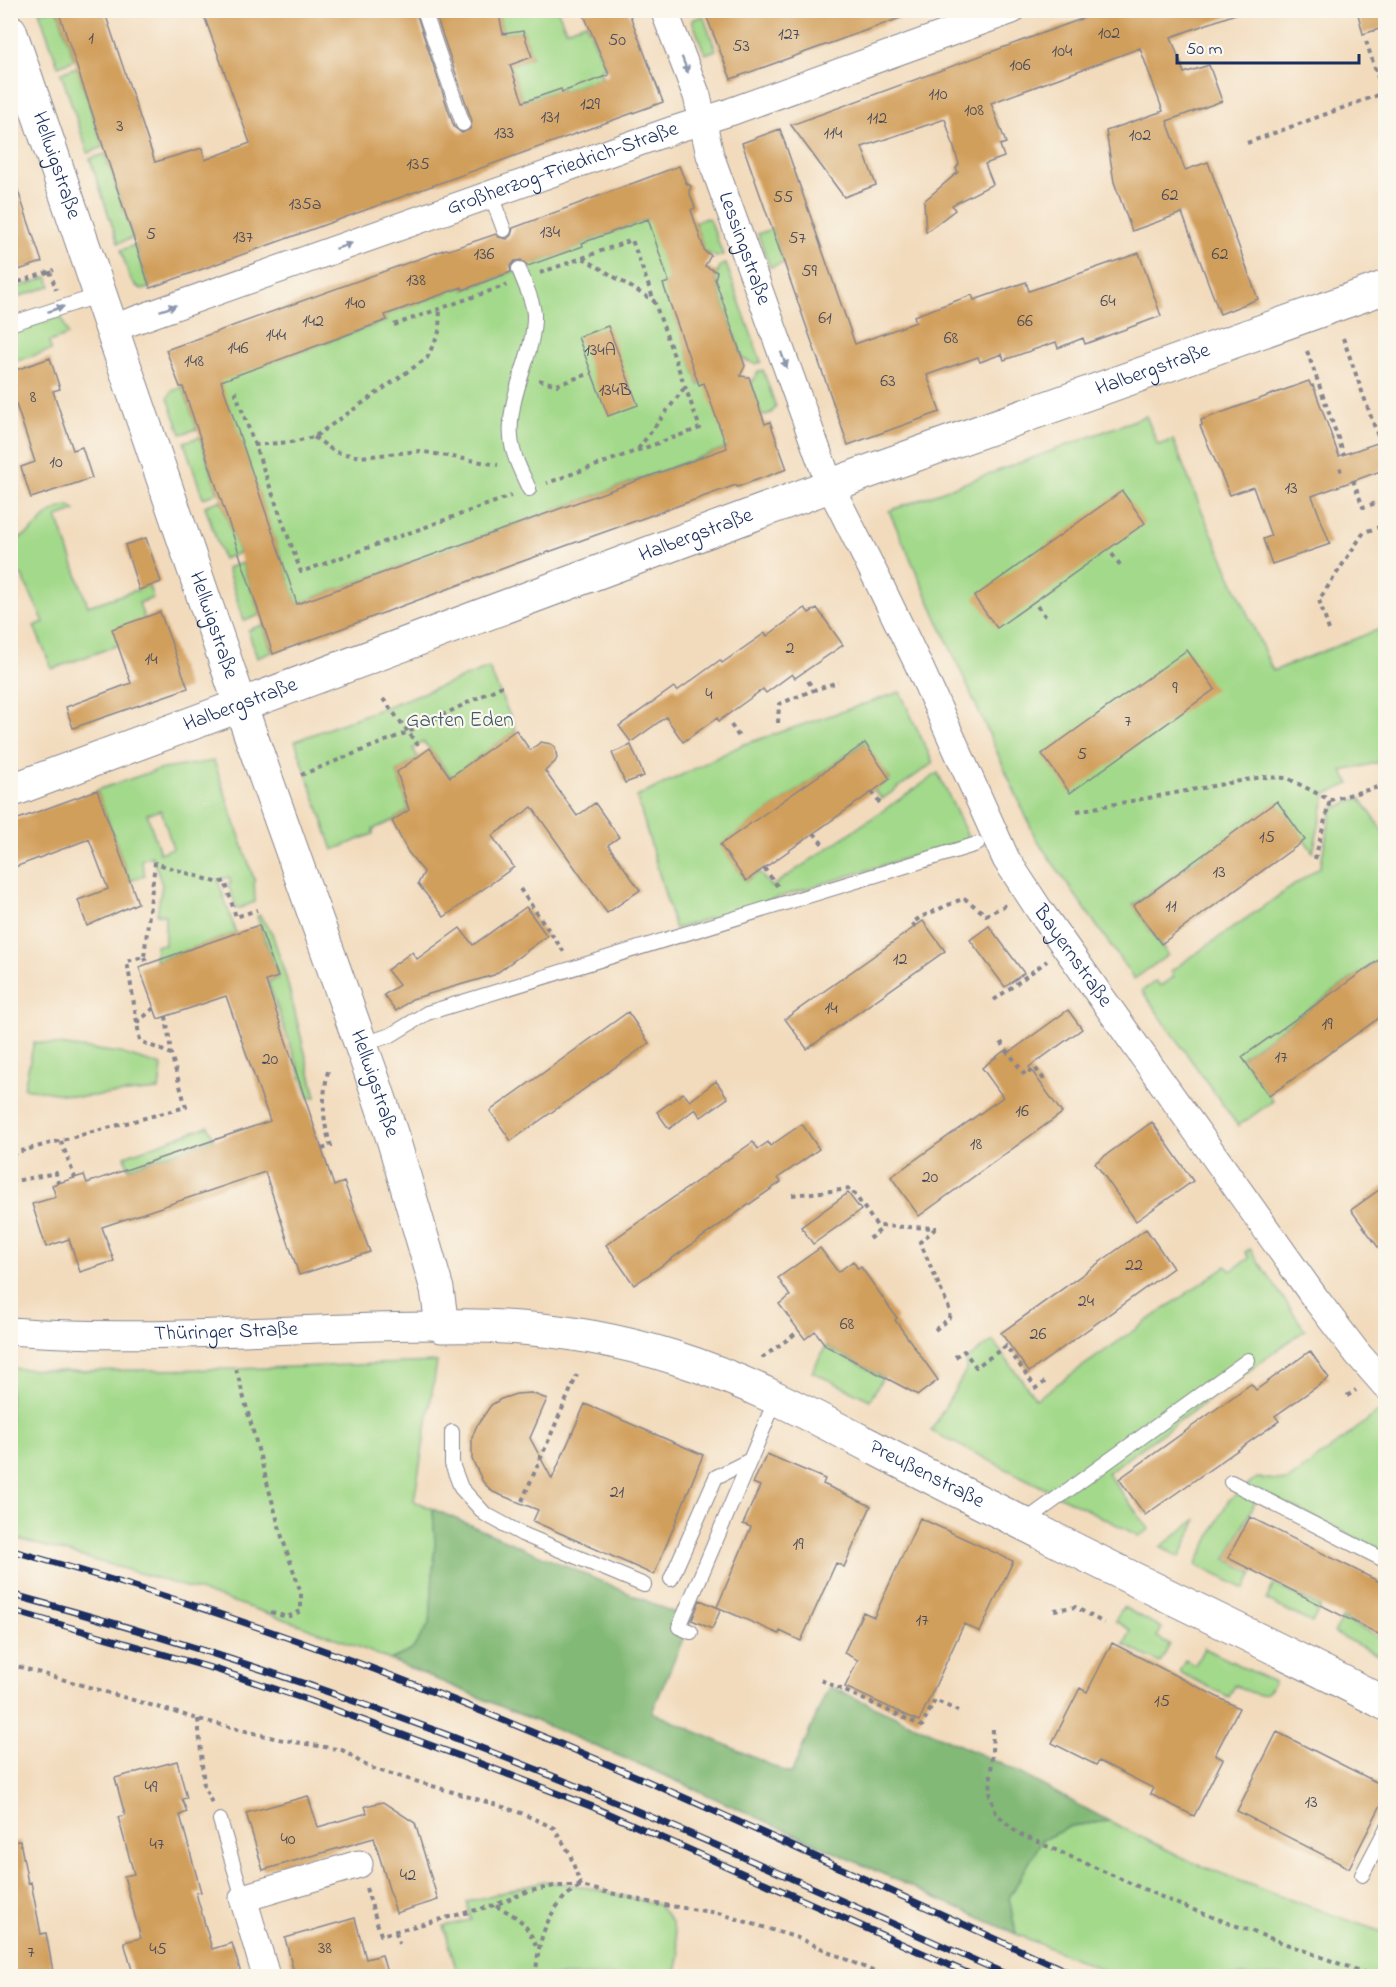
<svg xmlns="http://www.w3.org/2000/svg" width="1396" height="1987" font-family="'Indie Flower',sans-serif">
  <style>
    .green { fill: #a3d98a; stroke: #5f8474; stroke-width: 1.5; fill-rule: evenodd }
    .forest { fill: #82b976; stroke: #4e746a; stroke-width: 1.5 }
    .building { fill: #d19f5c; fill-rule: evenodd }
    .lines { fill: none; stroke-linecap: round; stroke-linejoin: round }
    .service-casing { stroke: #86858e; stroke-width: 16 }
    .minor-casing { stroke: #86858e; stroke-width: 29 }
    .tertiary-casing { stroke: #86858e; stroke-width: 35 }
    .path { stroke: #86858e; stroke-width: 4; stroke-dasharray: 4.5 4.5; stroke-linecap: butt }
    .service { stroke: #fff; stroke-width: 14 }
    .minor { stroke: #fff; stroke-width: 27 }
    .tertiary { stroke: #fff; stroke-width: 33 }
    .rail-casing { stroke: #1b2f5e; stroke-width: 7 }
    .rail { stroke: #fbf7ec; stroke-width: 4.5; stroke-dasharray: 14; stroke-linecap: butt }
    .oneway { fill: #8d97ae }
    .labels { text-anchor: middle; dominant-baseline: central; stroke-width: 4.5; stroke-linejoin: round; paint-order: stroke }
    .number-label { font-size: 18px; fill: #484b5e }
    .street-label { font-size: 21px; fill: #1b2f5e; stroke: #fbf7ec }
    .park-label { font-size: 21px; fill: #3d5a69; stroke: #fbf7ec }
  </style>
  <rect width="100%" height="100%" fill="#fbf7ec"/>
  <filter id="ink" filterUnits="userSpaceOnUse"><feTurbulence type="fractalNoise" baseFrequency=".0167" numOctaves="2"/><feDisplacementMap in="SourceGraphic" scale="12" xChannelSelector="R" yChannelSelector="G"/><feConvolveMatrix kernelMatrix="1 2 1 2 8 2 1 2 1" color-interpolation-filters="sRGB"/></filter>
  <filter id="wash" filterUnits="userSpaceOnUse"><feTurbulence type="fractalNoise" baseFrequency=".008" numOctaves="4" result="noise"/><feDisplacementMap in="SourceGraphic" scale="24" xChannelSelector="R" yChannelSelector="G"/><feGaussianBlur stdDeviation="1.35" result="paint"/><feColorMatrix in="noise" values="0 0 0 0 0 0 0 0 0 0 0 0 0 0 0 0 0 1.4 0 .05"/><feComposite in="paint" operator="in"/></filter>
  <g filter="url(#wash)">
    <rect width="100%" height="100%" fill="#f2dbbd"/>
    <!-- green -->
    <path class="green" d="M39,11H58L74,60L58,66Z
      M498,11H558L566,30L586,23L606,68L600,70L602,77L562,92L561,89L523,102L510,65L532,57L523,31L503,34Z
      M703,16L716,50L705,54L692,20Z
      M77,67L103,147L88,153L61,73Z
      M105,154L133,238L118,243L90,159Z
      M662,214L669,282L664,284L699,385L704,383L742,442L297,604L227,401L216,404L221,373L224,379L386,321L385,315L462,287L464,290L582,246V243Z
      M706,218L710,220L723,255L716,257L705,252L695,222Z
      M772,229L784,263L770,267L758,234Z
      M135,245L150,288C130,295 126,265 121,250Z
      M726,264L761,362L755,364L743,359L715,279L720,266Z
      M48,277L51,286L11,299V290Z
      M61,316L68,335L49,342L51,350L11,363V333Z
      M763,370L776,407L771,413L762,416L751,384L758,372Z
      M183,387L197,429L181,434L168,398L172,391Z
      M1146,416L1158,445L1173,440L1201,509L1273,671L1385,627V761L1342,771L1350,784L1326,794L1313,852L1277,802L1133,905L1168,955L1134,979L1036,839L889,511Z
      M200,437L218,493L203,498L184,442Z
      M221,500L239,553L223,559L205,506Z
      M69,506L75,511L57,517L88,606L149,586L153,598L139,603L144,618L118,645L52,669L34,626L44,622L21,574L11,578L10,537L15,540C39,533 43,509 69,506Z
      M242,563L260,615L244,621L227,568Z
      M263,625L272,652L257,658L248,630Z
      M489,668L516,730L451,777L430,749L423,742L413,749L418,757L397,772L409,810L392,821L373,829V834L333,850L295,741Z
      M900,692L933,763L882,799L874,790L890,779L864,743L721,845L746,881L759,872L771,887L938,773L969,839L675,929L637,797L742,745Z
      M214,761L254,879L255,902L237,909L228,884L231,883L229,877L218,880L236,933L155,961L156,945H165V915L157,914L162,885L152,856L141,860L145,875L130,881L97,790L157,770ZM161,810L173,848L160,853L147,814Z
      M1360,798L1385,834V955L1242,1057L1273,1101L1238,1126L1142,991L1156,981L1160,986L1174,977L1171,971L1320,867L1332,809Z
      M259,915L272,933L286,977L316,1097L309,1098L268,982L279,978L257,917Z
      M34,1042L120,1053L162,1066L159,1090L80,1097L24,1088Z
      M208,1126L214,1139L128,1168L125,1156Z
      M1250,1249L1305,1330L1107,1473L1149,1529L1139,1536L931,1431L963,1376L967,1367L966,1360L993,1341L1036,1399L1226,1266L1231,1271L1249,1258L1245,1252Z
      M826,1346L883,1377L870,1400L812,1372Z
      M437,1362L414,1501L433,1509L435,1542L430,1623L412,1650L390,1660C268,1608 138,1572 11,1537L10,1368L57,1371L236,1369Z
      M1381,1410L1385,1414V1553L1261,1491L1226,1559L1253,1573L1245,1589L1196,1565L1228,1501L1257,1478L1288,1481Z
      M1197,1519L1180,1557L1160,1547Z
      M1274,1584L1320,1607L1312,1623L1266,1600Z
      M1123,1607L1162,1628L1157,1637L1170,1644L1160,1663L1124,1645L1131,1630L1115,1621Z
      M1342,1618L1385,1640V1646L1380,1656L1334,1633Z
      M1204,1648L1274,1682C1265,1704 1251,1692 1235,1685L1229,1697L1179,1672L1185,1660L1195,1665Z
      M1109,1821L1192,1862L1271,1893L1385,1933V1976H1117L1016,1934L1009,1898L1042,1840L1071,1826Z
      M543,1881L581,1886L657,1904L672,1922L680,1954L675,1976H458L444,1926L471,1920L467,1902Z"/>
    <!-- forest -->
    <path class="forest" d="M433,1509L691,1620L652,1712L791,1774L829,1686L1008,1767L1109,1821L1071,1826L1042,1840L1009,1898L1016,1934L650,1769L390,1660L412,1650L430,1623L435,1542Z"/>
    <g id="blocks">
      <!-- building -->
      <path class="building" d="M58,10H104L155,162L202,148L205,160L250,143L202,10H415L454,127L462,133L470,129L472,121L434,10H498L503,34L523,31L532,57L510,65L523,102L561,89L562,92L609,75L582,10H628L663,102L150,288Z
        M704,10H913L914,13L731,79Z
        M1106,10H1237L1238,13L1171,37L1184,73L1209,65L1222,101L1167,121L1185,170L1208,162L1258,299L1220,314L1182,213L1132,231L1114,182L1106,131L1163,111L1140,48L991,103L1006,143L1000,145L1004,157L985,164L993,184L952,205L955,210L926,232L924,201L958,172L956,168L959,164L945,119L862,147L876,185L844,197L791,125Z
        M1357,10H1386V27L1363,34Z
        M780,129L855,344L916,322L914,316L972,295L974,300L1026,282L1029,291L1139,253L1161,316L1085,344L1083,338L1058,348L1056,342L1004,360L1002,354L980,362L978,357L927,375L940,412L848,445L742,143Z
        M679,166L686,183L691,186L689,191L695,208L691,210L705,252L711,255L705,266L717,272L715,279L745,366L740,376L749,377L765,424L770,422L787,469L737,487L736,485L515,564L273,654L183,387H180L166,350L446,249L449,250L496,234L499,237L507,239L511,235L513,228ZM648,219L669,282L663,284L699,385L704,383L727,448L297,604L221,381L387,320L385,315L462,287L463,290L511,272L510,267L515,261L521,260L528,266L583,246L582,243Z
        M10,179H14L42,262L10,273Z
        M608,326L638,405L608,416L578,337Z
        M50,358L60,389L53,391L73,450L82,447L92,478L31,498L21,467L35,462L16,404L10,406V372Z
        M1309,381L1311,386L1313,385L1339,456L1386,440V469L1312,496L1330,544L1272,564L1263,539L1271,536L1253,487L1230,495L1200,426L1202,425L1201,420Z
        M1122,491L1145,523L997,628L974,597Z
        M146,538L161,582L139,590L125,545Z
        M805,608L809,613L817,608L843,645L795,678L792,674L766,693L763,689L719,721L717,718L683,742L666,717L631,742L619,726L674,687L677,691L720,660L722,663L765,633L767,636Z
        M160,612L188,688L73,728L66,707L131,683L112,629Z
        M1187,650L1215,689L1070,793L1042,754Z
        M516,730L530,750L541,742L551,744L555,747L557,758L555,762L545,771L577,816L595,803L619,837L608,845L640,890L607,913L532,807L492,836L514,867L444,917L418,884L424,872L408,852L392,821L409,810L397,772L430,748L450,777Z
        M865,743L890,779L746,881L720,845Z
        M631,745L644,776L625,783L612,753Z
        M97,790L138,903L87,926L78,900L108,889L89,839L10,869V822Z
        M1277,801L1305,840L1161,944L1133,906Z
        M526,907L547,936L494,975L412,999L396,1011L384,995L399,985L387,970L412,952L417,959L460,928L473,945Z
        M923,921L945,951L807,1049L785,1019Z
        M259,925L278,977L266,981L334,1186L344,1182L370,1252L299,1275L265,1172L102,1227L114,1261L80,1272L69,1239L46,1247L32,1204L56,1197L52,1185L84,1175L87,1183L270,1121L226,996L158,1019L139,967Z
        M989,926L1024,973L1005,987L970,940Z
        M1386,955V1013L1269,1096L1242,1057Z
        M1068,1010L1082,1029L1029,1067L1062,1113L919,1216L891,1177L1003,1097L982,1068L1004,1051L1007,1054Z
        M628,1012L649,1043L511,1141L490,1111Z
        M716,1081L728,1098L701,1117L695,1109L669,1129L657,1112L683,1093L690,1101Z
        M1152,1122L1193,1181L1136,1221L1095,1163Z
        M802,1124L819,1149L778,1178L781,1182L634,1285L606,1245L753,1142L758,1149L768,1142L770,1146Z
        M1386,1185V1258L1351,1210Z
        M848,1193L861,1210L813,1244L801,1227Z
        M1146,1229L1173,1268L1029,1372L1001,1333Z
        M820,1248L838,1272L853,1261L858,1269L861,1267L897,1318L895,1320L938,1380L918,1395L826,1346L815,1331L805,1339L779,1304L790,1296L778,1278Z
        M1310,1351L1329,1378L1275,1416L1279,1421L1145,1515L1119,1479L1251,1384L1256,1390Z
        M531,1393L547,1399L530,1438L552,1479L585,1404L703,1455L654,1575L533,1521L538,1510L493,1492L483,1482L472,1459V1438L476,1427L491,1405L501,1399L516,1394Z
        M767,1454L825,1479L823,1484L871,1506L844,1567L836,1563L801,1641L780,1631L779,1634L717,1607L751,1527L743,1524L760,1486L753,1483Z
        M1250,1517L1386,1585V1638L1228,1558Z
        M920,1518L1013,1561L980,1632L964,1624L919,1721L845,1687L858,1660L844,1653L863,1612L874,1617Z
        M700,1600L721,1609L712,1629L692,1620Z
        M1112,1643L1239,1708L1215,1755L1223,1759L1194,1816L1150,1794L1153,1788L1099,1761L1096,1765L1052,1743L1080,1688L1087,1692Z
        M1277,1732L1386,1787V1795L1349,1868L1237,1811Z
        M177,1761L187,1798L182,1799L187,1812L180,1815L201,1892L196,1893L212,1949L232,1943L242,1977H134L124,1942L141,1938L124,1876L134,1874L118,1817L125,1815L115,1778Z
        M308,1796L318,1827L367,1813L365,1806L383,1802L415,1823L438,1900L396,1913L374,1838L263,1870L246,1813Z
        M20,1841L28,1883L31,1882L41,1934L46,1933L54,1977H10V1842Z
        M355,1918L366,1959L382,1955L388,1977H295L285,1938Z"/>
    </g>
  </g>
  <g filter="url(#ink)">
    <use href="#blocks" fill-opacity="0" stroke="#86858e" stroke-width="1.5"/>
    <g class="lines">
      <defs>
        <path id="service" d="M424,10L463,124
          M491,195L504,230
          M519,269C524,283 533,299 534,314C535,356 507,394 511,437C512,455 522,473 529,489
          M10,324L100,295
          M360,1045L391,1035L427,1013L977,844
          M452,1432V1464L461,1488L485,1514L522,1534L644,1585
          M1231,1482L1386,1561
          M1024,1522L1248,1360
          M671,1579L716,1477L750,1460
          M691,1632L679,1627L776,1399
          M220,1820L243,1898
          M1362,1875L1386,1829"/>
        <g id="minor">
          <path id="s1" d="M664,10L697,96L710,155L830,486L878,581L920,668L1006,859L1040,911L1315,1298L1357,1353L1386,1386"/>
          <path id="s2" d="M113,328L673,130L730,112L1012,10"/>
          <path id="s3" d="M10,1331C154,1342 298,1326 442,1326"/>
          <path d="M266,1976L243,1898L359,1864"/>
        </g>
        <g id="tertiary">
          <path id="s4" d="M10,31L251,736L371,1073L394,1142L437,1289L442,1326C521,1324 601,1334 676,1358C746,1380 813,1416 878,1450C933,1479 989,1506 1044,1534C1157,1592 1273,1645 1386,1704"/>
          <path id="s5" d="M10,791L867,472L1386,287"/>
        </g>
      </defs>
      <!-- service casing -->
      <use href="#service" class="service-casing"/>
      <!-- minor casing -->
      <use href="#minor" class="minor-casing"/>
      <!-- tertiary casing -->
      <use href="#tertiary" class="tertiary-casing"/>
      <!-- path -->
      <path class="path" d="M1366,41L1383,93
        M1247,143L1386,92
        M583,258L654,301
        M50,271L56,290
        M540,273L632,240L700,428L547,483
        M10,285L54,270
        M394,325L507,285
        M1343,338L1380,442
        M1307,351L1344,455
        M539,380L557,385L591,373
        M235,391L301,572L511,496
        M314,437L335,452L361,457L419,451L498,465
        M254,445L291,442L314,437L427,358L439,332L440,308
        M638,449L685,387
        M1339,470L1342,469
        M1353,480L1363,507L1380,502
        M1112,554L1121,566
        M1037,606L1047,618
        M1329,630L1319,600L1364,532L1386,525
        M808,681L814,690L838,682
        M383,699L418,745
        M778,723L779,704L814,690
        M731,725L739,737
        M301,775L408,732L506,684
        M872,792L882,806
        M1077,811L1262,777L1287,778L1330,800L1386,785
        M814,833L824,846
        M1315,859L1330,800
        M764,868L778,887
        M520,889L564,952
        M915,927L912,923L921,917L964,898L986,915L1006,905
        M144,957L147,964
        M994,1000L1047,961
        M166,1016L171,1053
        M137,1023L154,1008
        M1001,1042L1025,1075L1035,1068L1046,1082
        M61,1141L75,1178
        M322,1149L331,1146C322,1121 322,1098 328,1071
        M10,1173L14,1153L186,1107L171,1054L140,1041L127,961L144,957L155,863L219,883L225,881L236,917L257,910
        M10,1182L56,1173L58,1183
        M792,1195L851,1189L877,1226L937,1228
        M869,1239L883,1228
        M935,1330L949,1318L950,1311L920,1242L936,1228
        M955,1357L964,1351L976,1367L1006,1346L1036,1388L1045,1382
        M762,1358L799,1331
        M236,1369L282,1537L301,1593V1611L287,1617L267,1611
        M1347,1396L1356,1390
        M522,1501L577,1375
        M1054,1610L1075,1607L1104,1623
        M10,1664L198,1719L278,1739L342,1750C353,1756 360,1763 371,1768L497,1805L521,1813L554,1828L569,1852L581,1886
        M821,1680L922,1726L935,1700L958,1711
        M198,1719L204,1786L212,1803
        M993,1729L990,1796L996,1813L1017,1833L1180,1905L1373,1976
        M366,1888L381,1935L495,1905L526,1892L554,1886H581L657,1904L718,1913L798,1938L884,1976
        M496,1906C520,1918 526,1922 537,1948
        M396,1932L399,1944
        M536,1976C537,1949 543,1922 562,1900C567,1894 575,1890 581,1886"/>
      <!-- service -->
      <use href="#service" class="service"/>
      <!-- minor -->
      <use href="#minor" class="minor"/>
      <!-- tertiary -->
      <use href="#tertiary" class="tertiary"/>
      <defs>
        <path id="rail" d="M10,1550C109,1578 206,1608 303,1643C567,1737 822,1861 1077,1976
          M10,1594C211,1648 409,1716 601,1796C739,1853 874,1916 1010,1976
          M10,1610L218,1670L308,1700L484,1765L593,1807L974,1976"/>
      </defs>
      <!-- rail casing -->
      <use href="#rail" class="rail-casing"/>
      <!-- rail -->
      <use href="#rail" class="rail"/>
    </g>
    <!-- one-way arrows -->
    <defs><path id="oneway-solid" d="M-6-.8H1V-3.2L6.5 0L1 3.2V.8H-6Z" transform="scale(1.5)"/></defs>
    <g class="oneway">
      <use href="#oneway-solid" transform="translate(685 65) rotate(69)"/>
      <use href="#oneway-solid" transform="translate(344 246) rotate(-19)"/>
      <use href="#oneway-solid" transform="translate(168 308) rotate(-19)"/>
      <use href="#oneway-solid" transform="translate(56 309) rotate(-18)"/>
      <use href="#oneway-solid" transform="translate(784 360) rotate(70)"/>
    </g>
  </g>
  <g class="labels">
    <!-- number labels -->
    <g class="number-label">
      <text x="1109" y="34">102</text>
      <text x="789" y="35">127</text>
      <text x="91" y="39">1</text>
      <text x="617" y="41">50</text>
      <text x="741" y="47">53</text>
      <text x="1062" y="52">104</text>
      <text x="1020" y="66">106</text>
      <text x="938" y="95">110</text>
      <text x="590" y="105">129</text>
      <text x="974" y="111">108</text>
      <text x="550" y="118">131</text>
      <text x="877" y="119">112</text>
      <text x="120" y="127">3</text>
      <text x="504" y="134">133</text>
      <text x="833" y="134">114</text>
      <text x="1140" y="136">102</text>
      <text x="418" y="165">135</text>
      <text x="1170" y="196">62</text>
      <text x="783" y="198">55</text>
      <text x="305" y="205">135a</text>
      <text x="550" y="233">134</text>
      <text x="151" y="235">5</text>
      <text x="243" y="238">137</text>
      <text x="797" y="239">57</text>
      <text x="484" y="255">136</text>
      <text x="1220" y="255">62</text>
      <text x="809" y="272">59</text>
      <text x="416" y="281">138</text>
      <text x="1108" y="302">64</text>
      <text x="355" y="304">140</text>
      <text x="825" y="319">61</text>
      <text x="313" y="322">142</text>
      <text x="1025" y="322">66</text>
      <text x="276" y="336">144</text>
      <text x="951" y="339">68</text>
      <text x="238" y="349">146</text>
      <text x="600" y="351">134A</text>
      <text x="194" y="362">148</text>
      <text x="888" y="382">63</text>
      <text x="615" y="391">134B</text>
      <text x="33" y="398">8</text>
      <text x="56" y="463">10</text>
      <text x="1291" y="489">13</text>
      <text x="790" y="649">2</text>
      <text x="151" y="660">14</text>
      <text x="1175" y="689">9</text>
      <text x="709" y="695">4</text>
      <text x="1128" y="722">7</text>
      <text x="1082" y="755">5</text>
      <text x="1267" y="838">15</text>
      <text x="1219" y="873">13</text>
      <text x="1171" y="907">11</text>
      <text x="900" y="960">12</text>
      <text x="831" y="1009">14</text>
      <text x="1327" y="1025">19</text>
      <text x="1281" y="1058">17</text>
      <text x="270" y="1060">20</text>
      <text x="1022" y="1112">16</text>
      <text x="976" y="1145">18</text>
      <text x="930" y="1178">20</text>
      <text x="1134" y="1266">22</text>
      <text x="1086" y="1302">24</text>
      <text x="847" y="1325">68</text>
      <text x="1038" y="1335">26</text>
      <text x="617" y="1493">21</text>
      <text x="798" y="1545">19</text>
      <text x="922" y="1621">17</text>
      <text x="1162" y="1702">15</text>
      <text x="151" y="1788">49</text>
      <text x="1311" y="1803">13</text>
      <text x="288" y="1840">40</text>
      <text x="157" y="1845">47</text>
      <text x="408" y="1876">42</text>
      <text x="325" y="1949">38</text>
      <text x="158" y="1950">45</text>
      <text x="31" y="1953">7</text>
    </g>
    <!-- street labels -->
    <g class="street-label">
      <text stroke="none"><textPath href="#s4" startOffset="142">Hellwigstraße</textPath></text>
      <text stroke="none"><textPath href="#s2" startOffset="477">Großherzog-Friedrich-Straße</textPath></text>
      <text stroke="none"><textPath href="#s1" startOffset="252">Lessingstraße</textPath></text>
      <text stroke="none"><textPath href="#s5" startOffset="1218">Halbergstraße</textPath></text>
      <text stroke="none"><textPath href="#s5" startOffset="732">Halbergstraße</textPath></text>
      <text stroke="none"><textPath href="#s4" startOffset="628">Hellwigstraße</textPath></text>
      <text stroke="none"><textPath href="#s5" startOffset="246">Halbergstraße</textPath></text>
      <text stroke="none"><textPath href="#s1" startOffset="1035">Bayernstraße</textPath></text>
      <text stroke="none"><textPath href="#s4" startOffset="1114">Hellwigstraße</textPath></text>
      <text stroke="none"><textPath href="#s3" startOffset="216">Thüringer Straße</textPath></text>
      <text stroke="none"><textPath href="#s4" startOffset="1880">Preußenstraße</textPath></text>
    </g>
    <!-- park labels -->
    <g class="park-label">
      <text x="460" y="721">Garten Eden</text>
    </g>
  </g>
  <!-- margin -->
  <rect width="1396" height="1987" fill="none" stroke="#fbf7ec" stroke-width="36"/>
  <!-- scale -->
  <path d="M1177 54v9h182v-9" fill="none" stroke="#1b2f5e" stroke-width="3"/>
  <text x="1186" y="54" font-size="18" fill="#1b2f5e" stroke="#fbf7ec" stroke-width="4.5" paint-order="stroke">50 m</text>
</svg>
